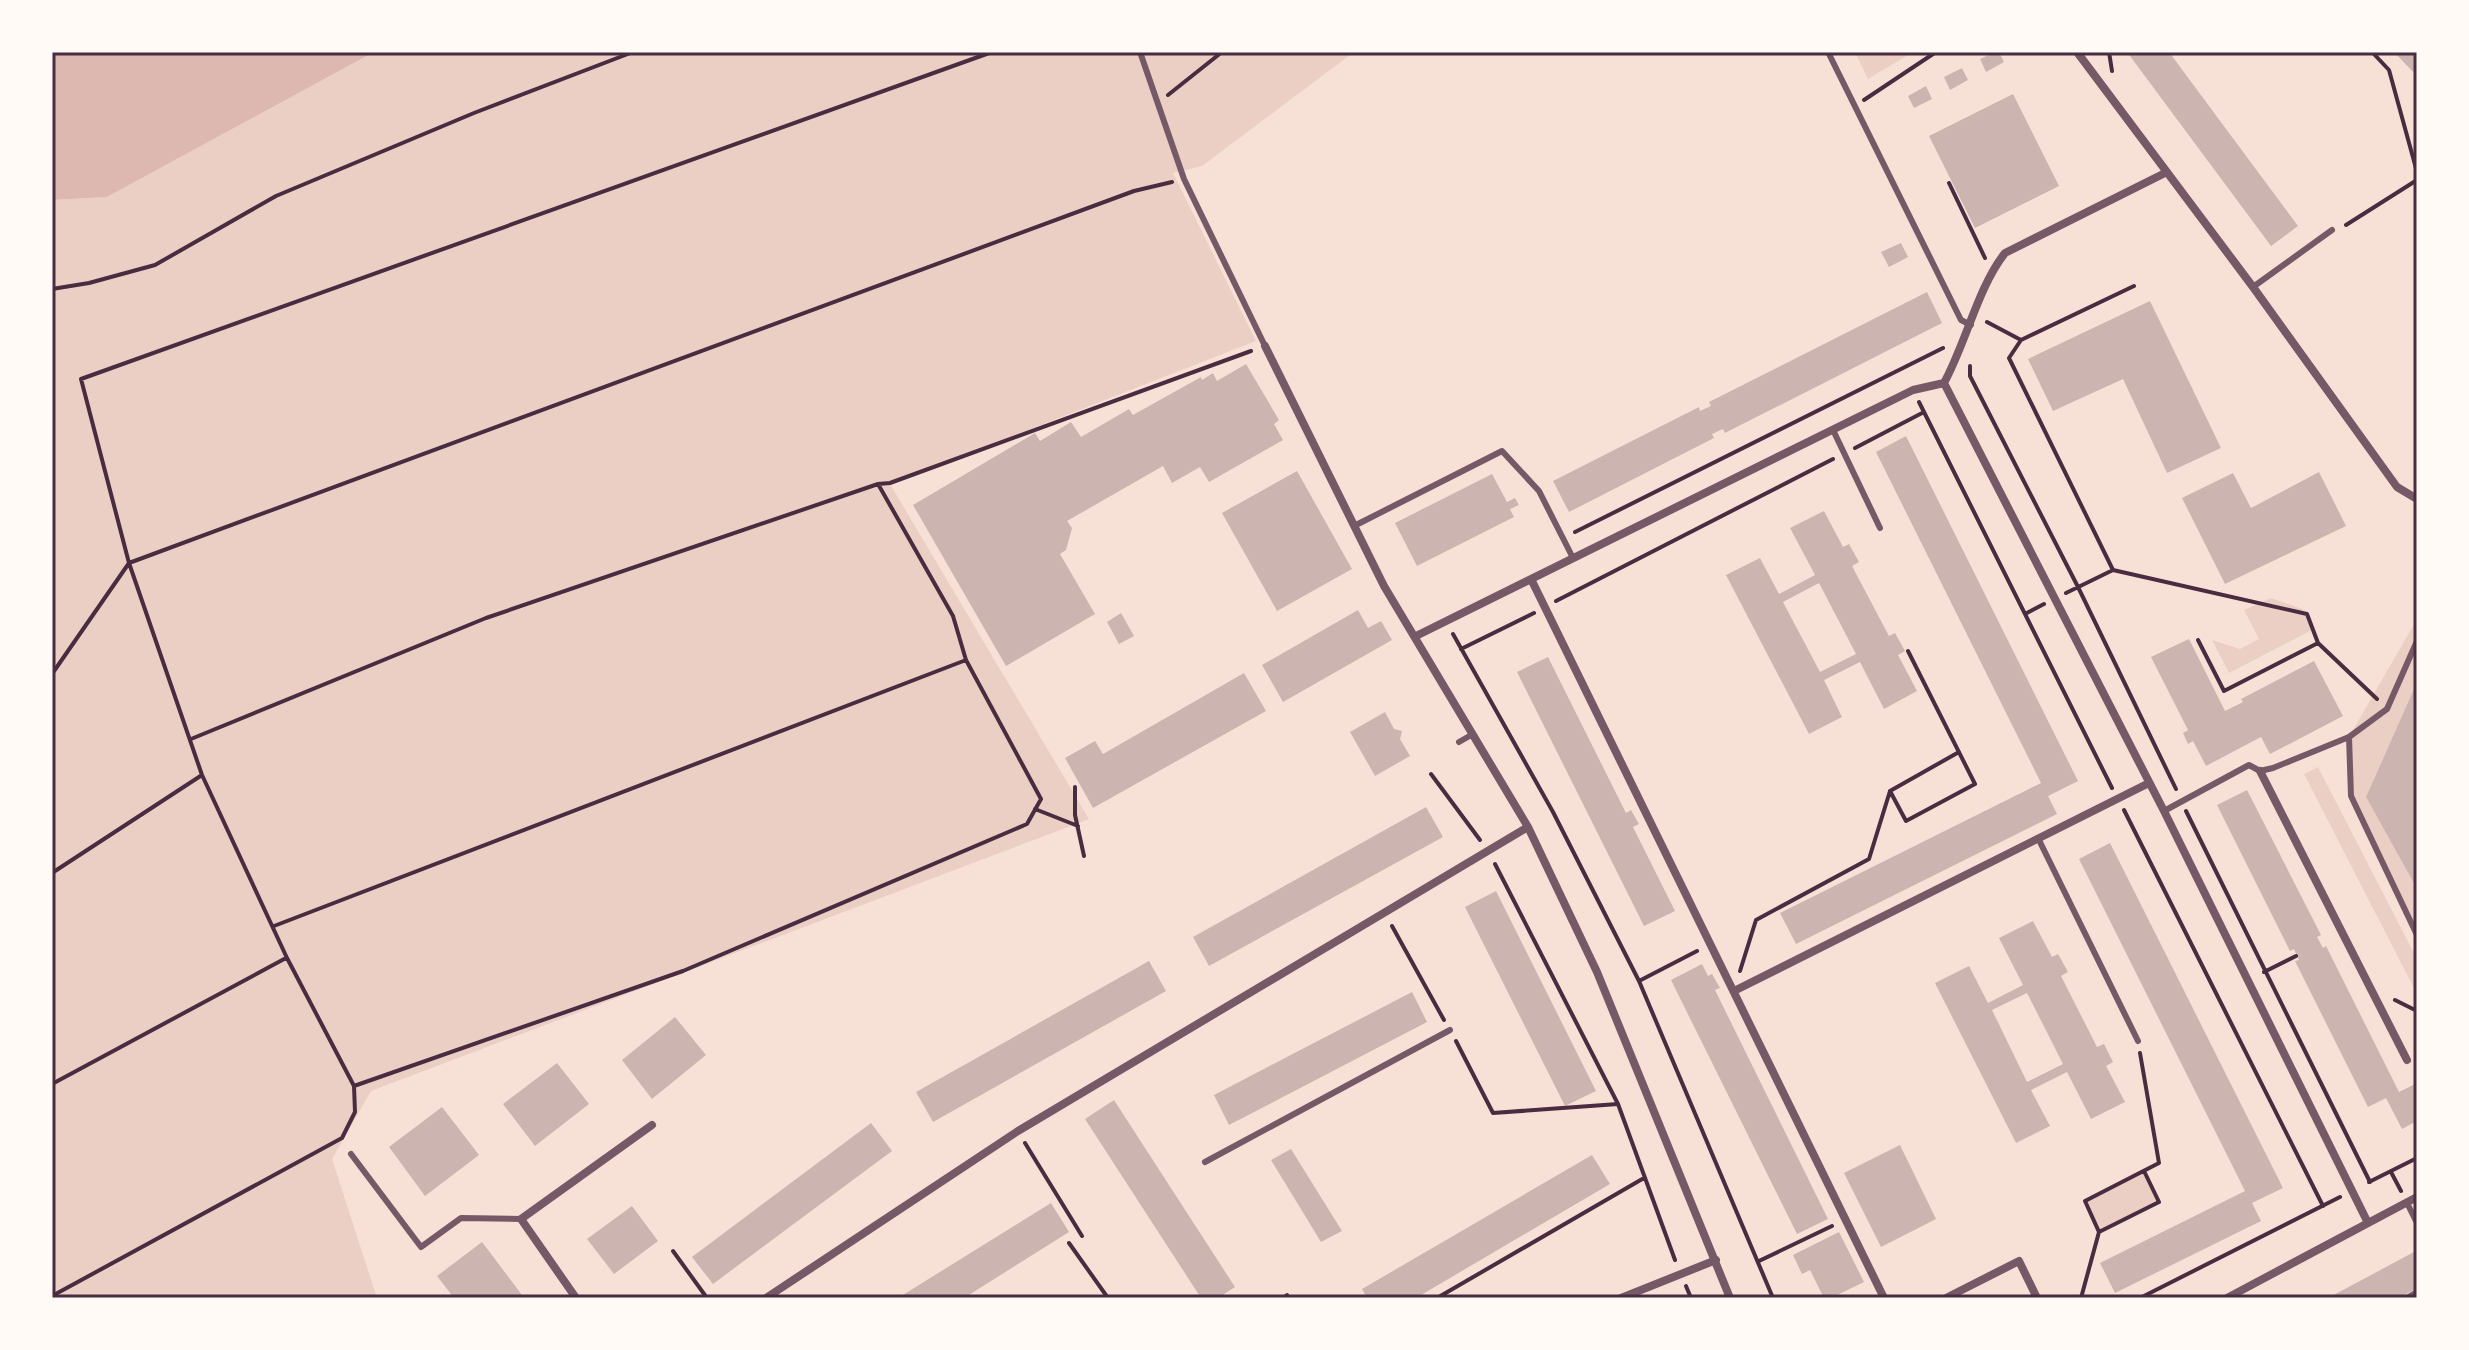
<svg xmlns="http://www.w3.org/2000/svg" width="2469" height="1350" font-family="Signika,sans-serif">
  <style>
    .green { fill: #ebcfc5 }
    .water { fill: #dcb8b0 }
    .building { fill: #ccb4b1; fill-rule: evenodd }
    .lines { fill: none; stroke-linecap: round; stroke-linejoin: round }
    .path { stroke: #4a2c40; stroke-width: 4 }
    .service { stroke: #755966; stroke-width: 6 }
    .minor { stroke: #755966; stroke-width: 8 }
    .neatline { fill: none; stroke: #4a2c40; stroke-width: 3 }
  </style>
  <rect width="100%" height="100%" fill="#f7e1d7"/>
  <!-- green -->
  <path class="green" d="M374,52H1354L1202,166L1173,173L1256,341L890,484L1089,819L371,1091L332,1159L377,1298H52V200L107,197Z
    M1855,52H1913L1868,79Z
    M2271,598L2302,609L2312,630L2229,673L2212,640L2240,649L2259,639L2244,610Z
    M2417,619V682L2366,797L2417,889V935L2351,796L2349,737Z
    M2318,767L2417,959V994L2304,774Z
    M2144,1171L2159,1202L2099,1232L2085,1201Z"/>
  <!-- water -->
  <path class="water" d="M52,52H374L107,197L52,200Z"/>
  <!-- building -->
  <path class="building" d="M1995,52H1999L2004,62L1986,72L1980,59Z
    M2127,52H2169L2298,226L2271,246Z
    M2394,52H2417V76Z
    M1962,68L1968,80L1950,90L1944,77Z
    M1926,86L1932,99L1914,108L1908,96Z
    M2013,94L2059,186L1975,228L1929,136Z
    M1901,243L1908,257L1889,267L1881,252Z
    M1927,292L1942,323L1725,433L1723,429L1712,434L1714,438L1569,512L1553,481L1699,407L1700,411L1711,406L1709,402Z
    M2150,301L2221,448L2167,473L2123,379L2053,411L2028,359Z
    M1246,364L1279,420L1274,424L1283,440L1209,482L1200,467L1172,483L1163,466L1067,521L1072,528L1066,550L1060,554L1095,614L1006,666L913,505L1035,433L1040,441L1071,422L1081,437L1129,409L1133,415L1201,377L1202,380L1213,373L1217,381Z
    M1906,436L2078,781L2048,796L2057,814L1796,944L1780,913L2041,783L1876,452Z
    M1297,471L1352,569L1277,611L1222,513Z
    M2319,472L2346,526L2225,584L2182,498L2233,473L2251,508Z
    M1492,474L1507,502L1515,498L1519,505L1510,509L1514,517L1417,566L1395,523Z
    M1824,511L1843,547L1849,544L1859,562L1852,566L1889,636L1895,633L1905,651L1898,655L1917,691L1884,709L1860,662L1824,680L1842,717L1809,734L1726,575L1760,558L1779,594L1815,575L1790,528ZM1819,583L1856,654L1820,672L1783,602Z
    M1358,610L1368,628L1381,621L1392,640L1283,702L1262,665Z
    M1121,613L1134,636L1119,644L1107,622Z
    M2189,639L2225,711L2243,702L2241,699L2314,661L2343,716L2270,754L2261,737L2206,766L2193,741L2188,744L2183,733L2188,730L2151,657Z
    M1548,657L1626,813L1631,810L1639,824L1633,827L1675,911L1644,926L1517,672Z
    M1244,673L1266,711L1093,808L1065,758L1095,741L1103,754Z
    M2417,682V889L2366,797Z
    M1385,712L1394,729L1402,731L1400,739L1410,756L1375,776L1350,732Z
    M2247,790L2321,935L2317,937L2323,948L2326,946L2399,1092L2417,1083V1121L2402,1129L2386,1098L2368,1107L2295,961L2299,960L2294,949L2290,951L2217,805Z
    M1426,807L1443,837L1209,966L1193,937Z
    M2110,843L2283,1188L2252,1203L2261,1221L2115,1293L2100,1263L2245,1191L2079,859Z
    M1496,891L1596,1091L1565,1106L1465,907Z
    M2033,921L2052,957L2058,954L2068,972L2061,976L2097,1047L2104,1044L2113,1062L2106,1066L2125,1102L2091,1119L2067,1072L2031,1090L2050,1126L2016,1143L1935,983L1969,966L1988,1003L2023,985L1999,938ZM2027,993L2063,1064L2027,1082L1992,1010Z
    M1149,961L1166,991L933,1122L916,1092Z
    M1702,964L1708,976L1712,974L1720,988L1715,990L1828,1219L1797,1234L1671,980Z
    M1412,992L1427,1022L1229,1125L1214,1095Z
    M675,1017L706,1055L652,1099L622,1060Z
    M557,1063L589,1104L535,1146L503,1104Z
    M1114,1100L1235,1287L1218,1298H1201L1085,1119Z
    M442,1107L479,1155L425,1196L389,1147Z
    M871,1123L892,1151L713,1284L692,1257Z
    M1900,1145L1936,1219L1881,1247L1844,1173Z
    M1291,1149L1342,1231L1321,1242L1271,1160Z
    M1592,1155L1610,1184L1416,1298H1367L1362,1289Z
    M1051,1203L1069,1232L964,1298H898Z
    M632,1206L658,1241L614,1274L587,1239Z
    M1839,1232L1864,1282L1831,1298H1824L1810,1270L1802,1274L1793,1255Z
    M482,1242L516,1287L524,1298H454L437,1276Z
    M2414,1252L2417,1257V1288L2399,1298H2328Z"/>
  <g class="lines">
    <!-- path -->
    <path class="path" d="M2109,52L2112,71
      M2372,52L2389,70L2417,172
      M1168,95L1222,52
      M1864,100L1936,52
      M1949,183L1985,258
      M2346,225L2417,180
      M52,289L89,283L155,265L276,196L474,113L633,52
      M1987,322L2021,340L2134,286
      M2021,340L2009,358L2113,570L2307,614L2318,643L2377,699
      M1970,366V376L2078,587L2176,789
      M1919,402L2112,788
      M1855,448L1924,412
      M1575,532L1943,348
      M2066,593L2113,570
      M1556,601L1833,459
      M2025,614L2044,604
      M1453,634L1553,812L1639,981L1773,1298
      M2198,640L2224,691L2318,643
      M1461,649L1534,613
      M1908,651L1975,784L1906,821L1890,791L1959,752
      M52,674L129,563L1134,191L1172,182
      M191,739L486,618L878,484L890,483L1251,351
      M1431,774L1480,840
      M1075,787V815L1084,856
      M1035,809L1078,826
      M2124,810L2323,1206
      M2186,811L2370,1182
      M1495,864L1618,1104L1675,1260
      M52,873L202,775
      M274,926L966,660
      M1392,926L1444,1020
      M1740,971L1756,920L1869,859L1890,791
      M2264,972L2296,956
      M1639,981L1697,951
      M2395,1000L2417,1011
      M1456,1041L1493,1113L1618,1104
      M52,1084L286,958
      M354,1086L287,958L202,775L129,563L81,379L992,52
      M1025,1143L1082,1236
      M2391,1172L2401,1191
      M2369,1182L2417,1158
      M2099,1232L2159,1202L2144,1171
      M1069,1243L1108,1298
      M673,1251L707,1298
      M1759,1261L1832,1226
      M1686,1286L1691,1298
      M52,1296L342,1138L355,1112L354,1086L683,971L1027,824L1041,799L966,660L953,616L878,484
      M1283,1298L1287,1295
      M1437,1298L1644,1178
      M2081,1298L2099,1232L2085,1201L2159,1163L2140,1053
      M2140,1298L2340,1197"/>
    <!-- service -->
    <path class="service" d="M1140,52L1184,179L1265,346
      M1828,52L1961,320L1971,325
      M2253,287L2332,230
      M1833,430L1880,528
      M1354,526L1502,451L1539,491L1573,558
      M2349,737L2351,796L2417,935
      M1459,742L1473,734
      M2164,811L2249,765L2260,771L2273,768L2349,737L2387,709L2417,641
      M2038,838L2138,1041
      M351,1154L421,1247L461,1218L521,1219
      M1205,1162L1450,1030
      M2407,1203L2417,1223
      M2407,1298L2417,1292"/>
    <!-- minor -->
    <path class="minor" d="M2077,52L2253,287L2397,487L2417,499
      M1265,346L1384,586L1528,827L1597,972L1730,1298
      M1944,383L2164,811L2368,1223
      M1944,383C1966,343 1978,287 2005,253L2167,172
      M1531,579L1884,1298
      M1416,636L1913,390L1944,383
      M2260,771L2407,1060
      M1734,991L2149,783
      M576,1298L521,1219L652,1125
      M766,1298L1018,1131L1528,827
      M1621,1298L1716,1260
      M1946,1298L2019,1261L2037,1298
      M2227,1298L2417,1197"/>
  </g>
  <!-- border -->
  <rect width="2469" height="1350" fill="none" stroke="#fffaf5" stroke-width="108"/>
  <rect x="54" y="54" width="2361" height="1242" class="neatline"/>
</svg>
